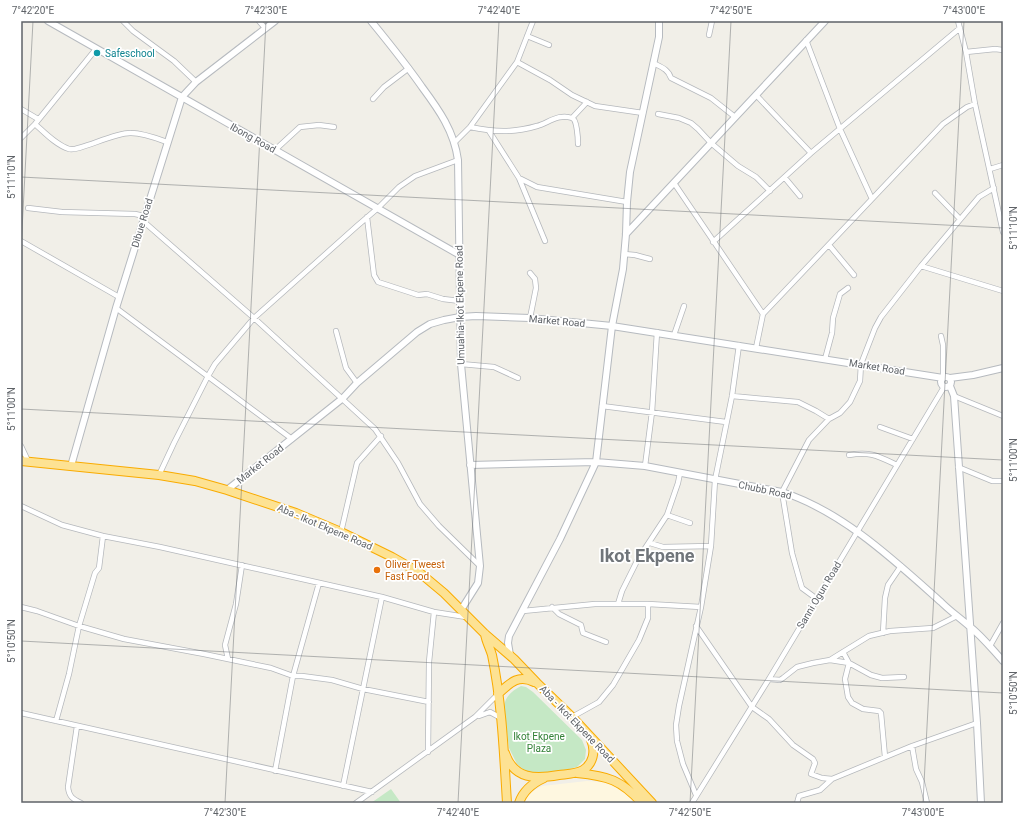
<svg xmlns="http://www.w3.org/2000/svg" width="1024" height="824" font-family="Roboto,sans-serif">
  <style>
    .commercial { fill: #fef7e0 }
    .green { fill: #c5e8c5 }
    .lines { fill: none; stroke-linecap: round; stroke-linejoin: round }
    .street-casing { stroke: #b5b8bc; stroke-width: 6 }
    .secondary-casing { stroke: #b6babf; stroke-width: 8 }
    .highway-casing { stroke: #f9ab00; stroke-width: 10 }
    .street { stroke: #fff; stroke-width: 4.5 }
    .secondary { stroke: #fff; stroke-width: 6 }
    .highway { stroke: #fde293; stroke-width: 8 }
    .ticks { fill: none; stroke: #5f6368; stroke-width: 1; stroke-opacity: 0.45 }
    .culture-dot { fill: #0f9aa8; stroke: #fff; stroke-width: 1.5 }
    .food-dot { fill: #e8710a; stroke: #fff; stroke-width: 1.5 }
    .labels { text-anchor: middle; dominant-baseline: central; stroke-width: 3.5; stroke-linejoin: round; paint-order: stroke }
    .culture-label { font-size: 10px; fill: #0d838f; stroke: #fff; text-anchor: start }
    .street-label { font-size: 10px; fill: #5f6368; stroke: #fff }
    .food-label { font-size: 10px; fill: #c56008; stroke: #fff; text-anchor: start }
    .park-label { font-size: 10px; fill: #348238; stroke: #fff }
    .town-label { font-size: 18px; font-weight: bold; fill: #70757a; stroke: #fff }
    .neatline { fill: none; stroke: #5f6368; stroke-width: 1.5 }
    .ticks-label { font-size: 10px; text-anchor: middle; fill: #5f6368 }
  </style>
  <rect width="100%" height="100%" fill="#f1efe8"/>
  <!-- commercial -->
  <path class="commercial" d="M587,781L603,782L612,784L623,790L635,803H523L525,798L533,791L542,786Z"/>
  <!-- green -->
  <path class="green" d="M521,686L526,687L533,692L582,740L586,750L585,759L577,767L561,771L535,774L524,770L517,764L509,748L504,707C505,696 512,691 521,686Z
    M391,789L401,803H371Z"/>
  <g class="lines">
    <defs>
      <path id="street" d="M123,21L133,31L174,61L196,82
        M259,21L265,28
        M958,21L966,52L975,104L1003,232
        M709,35L712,21
        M527,36L549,45
        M806,40L840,129L872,199
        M966,52L995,49L1003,50
        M517,62L550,80L572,95L595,106L643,113
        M653,63C661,67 668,69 671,78L711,98L735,117
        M757,96L811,153
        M373,99L384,87L409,68
        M21,109L38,119
        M658,114L679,118L691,123L698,129L711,143L738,166L756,177L770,191
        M572,118L587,102
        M35,124C44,132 56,145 69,149C78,152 115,132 131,133C143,133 156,138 167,142
        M470,127C494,132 513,133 537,126C548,123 559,113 572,118C577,119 578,139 578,144
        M489,131L519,178L545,241
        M21,138L35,124L96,49
        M454,143L470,127L517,62L533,21
        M275,150L300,127L319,125L334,127
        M990,169L1003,165
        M519,178L537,187L627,202
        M785,178L800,196
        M674,183L763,314
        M935,193L960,219
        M28,208L62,212L135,214L144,216
        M367,217L374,275L378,282L418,295L427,294L443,299L460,301
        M143,221L254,318L375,429L398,463L420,504L439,526L480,566
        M21,241L119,297
        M713,242L811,153L960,28
        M829,245L854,275
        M624,254L635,255L650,259
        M921,266L1003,291
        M116,308L292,439
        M530,318L536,288L535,279L530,273
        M336,331L346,368L357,383
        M674,335L684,306
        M941,336L943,345V378
        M756,348L763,314L943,124L967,107L975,104
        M825,359L832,333L833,318L840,294L848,288
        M461,364L494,367L518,378
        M732,396L798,402L816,411L829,419
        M954,396L1003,416
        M602,406L726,422
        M880,427L913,439
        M21,446L28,461
        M849,455C870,451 878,456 897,465
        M645,466L652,412L657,332
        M958,467L992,481H1003
        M159,475L174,443L208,376L215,364L254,318L357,226L378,208L399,187L415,176L458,160
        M21,506L62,525L103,536L160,547L382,597L434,612L466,617
        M667,515L690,523
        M341,532L357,463L381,436
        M650,543L663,547L711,546
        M817,599L802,588L799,578L792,553L782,492L809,440L829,419L840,413L850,402L860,381L861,364L875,328L881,317L921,266L979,197L994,188
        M618,604L622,591L638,559L667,515L678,483L680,473
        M21,607L37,611L79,626L124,639L204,654L271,668L293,676H302L332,680L363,689L429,702
        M552,607L559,614L581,625L583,633L606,642
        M523,611L595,604H648L701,607
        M696,626L752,707L769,719L793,745L813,759L815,763L811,774L822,778L832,779
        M883,633L885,598L888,585L901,566
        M990,646L1003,623
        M843,652L849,663L845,679L848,697L852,703L863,709L879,711L881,713L885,757
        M228,659L225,645L236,604L242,565
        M830,660L869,636L890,631L933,628L957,616
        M769,679L780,680L783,678L797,667L813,663L830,660L849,663L871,675L882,678L904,677
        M21,713L372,792
        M479,716L490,712L501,718
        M572,717L599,702L613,685L639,640L648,618V604
        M56,721L69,674L79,626L95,573L99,568L103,536
        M77,726L68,787C69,797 73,799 81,803
        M912,746L916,769L922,782L927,803
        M428,752L429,662L434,612
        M275,771L293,676L319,583
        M343,786L382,597
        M696,795L683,764L677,741L676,725L679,706L701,607L711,546L715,480L732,396L739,345
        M356,803L475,717L498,694
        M692,803L769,679L944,387
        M797,803L799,796L820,790L832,779L912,746L977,723"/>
      <path id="secondary" d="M48,21L458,254
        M371,21C389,43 406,64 422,87C439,110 454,131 458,160L461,364L480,566L478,583L461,610
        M626,234L825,21
        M941 382a5 5 0 1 1 10 0a5 5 0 1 1-10 0Z
        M950,378L973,375L1003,368
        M950,386L954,396L977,723L981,803
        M470,465L596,462L645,466L782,492C842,511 895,561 941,602C950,611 960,618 969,626C982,636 992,649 1003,661
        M71,466L116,308L182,97L196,82L275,21
        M227,490L343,398L357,383L417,332L430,324L444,320L460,317L476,316L530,318L612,326L943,378
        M510,655L508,643L509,636L560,539L596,462L612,326L623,269L626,234L627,202L630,172L659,37V21"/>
      <path id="highway" d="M21,461L159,475L195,481L227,490L296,513L341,532L392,557L420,573L444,593L485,634L514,659L537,683L572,717L652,803
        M485,634C486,641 490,648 492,655C502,703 504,754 507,803
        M498,694C510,683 518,674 534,682
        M505,753C514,780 536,779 559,775C566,774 576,774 583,770C593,764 596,751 591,740
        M577,773C608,776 621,780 642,803
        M519,803C523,791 533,783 544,778"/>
    </defs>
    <!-- street casing -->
    <use href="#street" class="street-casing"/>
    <!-- secondary casing -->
    <use href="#secondary" class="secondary-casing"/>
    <!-- highway casing -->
    <use href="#highway" class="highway-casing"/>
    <!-- street -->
    <use href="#street" class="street"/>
    <!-- secondary -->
    <use href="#secondary" class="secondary"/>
    <!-- highway -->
    <use href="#highway" class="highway"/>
  </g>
  <!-- ticks -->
  <path class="ticks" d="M21,177L1003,228M21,249L33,21M21,409L1003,460M21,641L1003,693M225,803L266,21M458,803L499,21M690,803L731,21M923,803L964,21"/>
  <!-- markers -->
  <circle class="culture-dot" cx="97" cy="53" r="4"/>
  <circle class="food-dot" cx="377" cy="570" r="4"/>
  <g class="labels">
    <!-- culture labels -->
    <g class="culture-label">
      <text x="105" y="53">Safeschool</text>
    </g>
    <!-- street labels -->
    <g class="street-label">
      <text transform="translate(253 138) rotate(29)">Ibong Road</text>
      <text transform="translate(142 223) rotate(-73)">Dibue Road</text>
      <text transform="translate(460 305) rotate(-91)">Umuahia-Ikot Ekpene Road</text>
      <text transform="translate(557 321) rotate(5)">Market Road</text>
      <text transform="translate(877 367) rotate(9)">Market Road</text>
      <text transform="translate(260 464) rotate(-38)">Market Road</text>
      <text transform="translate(765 490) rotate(12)">Chubb Road</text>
      <text transform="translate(325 527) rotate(23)">Aba - Ikot Ekpene Road</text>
      <text transform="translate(819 595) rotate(-59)">Sanni Ogun Road</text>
      <text transform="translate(577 724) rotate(46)">Aba - Ikot Ekpene Road</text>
    </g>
    <!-- food labels -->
    <g class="food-label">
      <text x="385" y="564">Oliver Tweest<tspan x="385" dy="12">Fast Food</tspan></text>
    </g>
    <!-- park labels -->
    <g class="park-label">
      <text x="539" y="736">Ikot Ekpene<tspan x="539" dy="12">Plaza</tspan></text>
    </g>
    <!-- town labels -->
    <g class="town-label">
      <text x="647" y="555">Ikot Ekpene</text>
    </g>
  </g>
  <!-- border -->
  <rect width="1024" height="824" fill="none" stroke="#ffffff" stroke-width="44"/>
  <rect x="22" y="22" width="980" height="780" class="neatline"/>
  <g class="ticks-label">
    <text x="33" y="14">7°42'20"E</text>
    <text x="266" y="14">7°42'30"E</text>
    <text x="499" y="14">7°42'40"E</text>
    <text x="731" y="14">7°42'50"E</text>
    <text x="964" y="14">7°43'00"E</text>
    <text transform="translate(11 177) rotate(-90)" y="4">5°11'10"N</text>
    <text transform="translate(1013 228) rotate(-90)" y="4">5°11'10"N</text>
    <text transform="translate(11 409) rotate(-90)" y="4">5°11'00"N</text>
    <text transform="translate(1013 460) rotate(-90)" y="4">5°11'00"N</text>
    <text transform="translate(11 641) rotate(-90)" y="4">5°10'50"N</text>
    <text transform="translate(1013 693) rotate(-90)" y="4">5°10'50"N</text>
    <text x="225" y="816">7°42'30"E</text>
    <text x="458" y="816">7°42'40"E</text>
    <text x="690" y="816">7°42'50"E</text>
    <text x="923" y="816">7°43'00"E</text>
  </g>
</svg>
